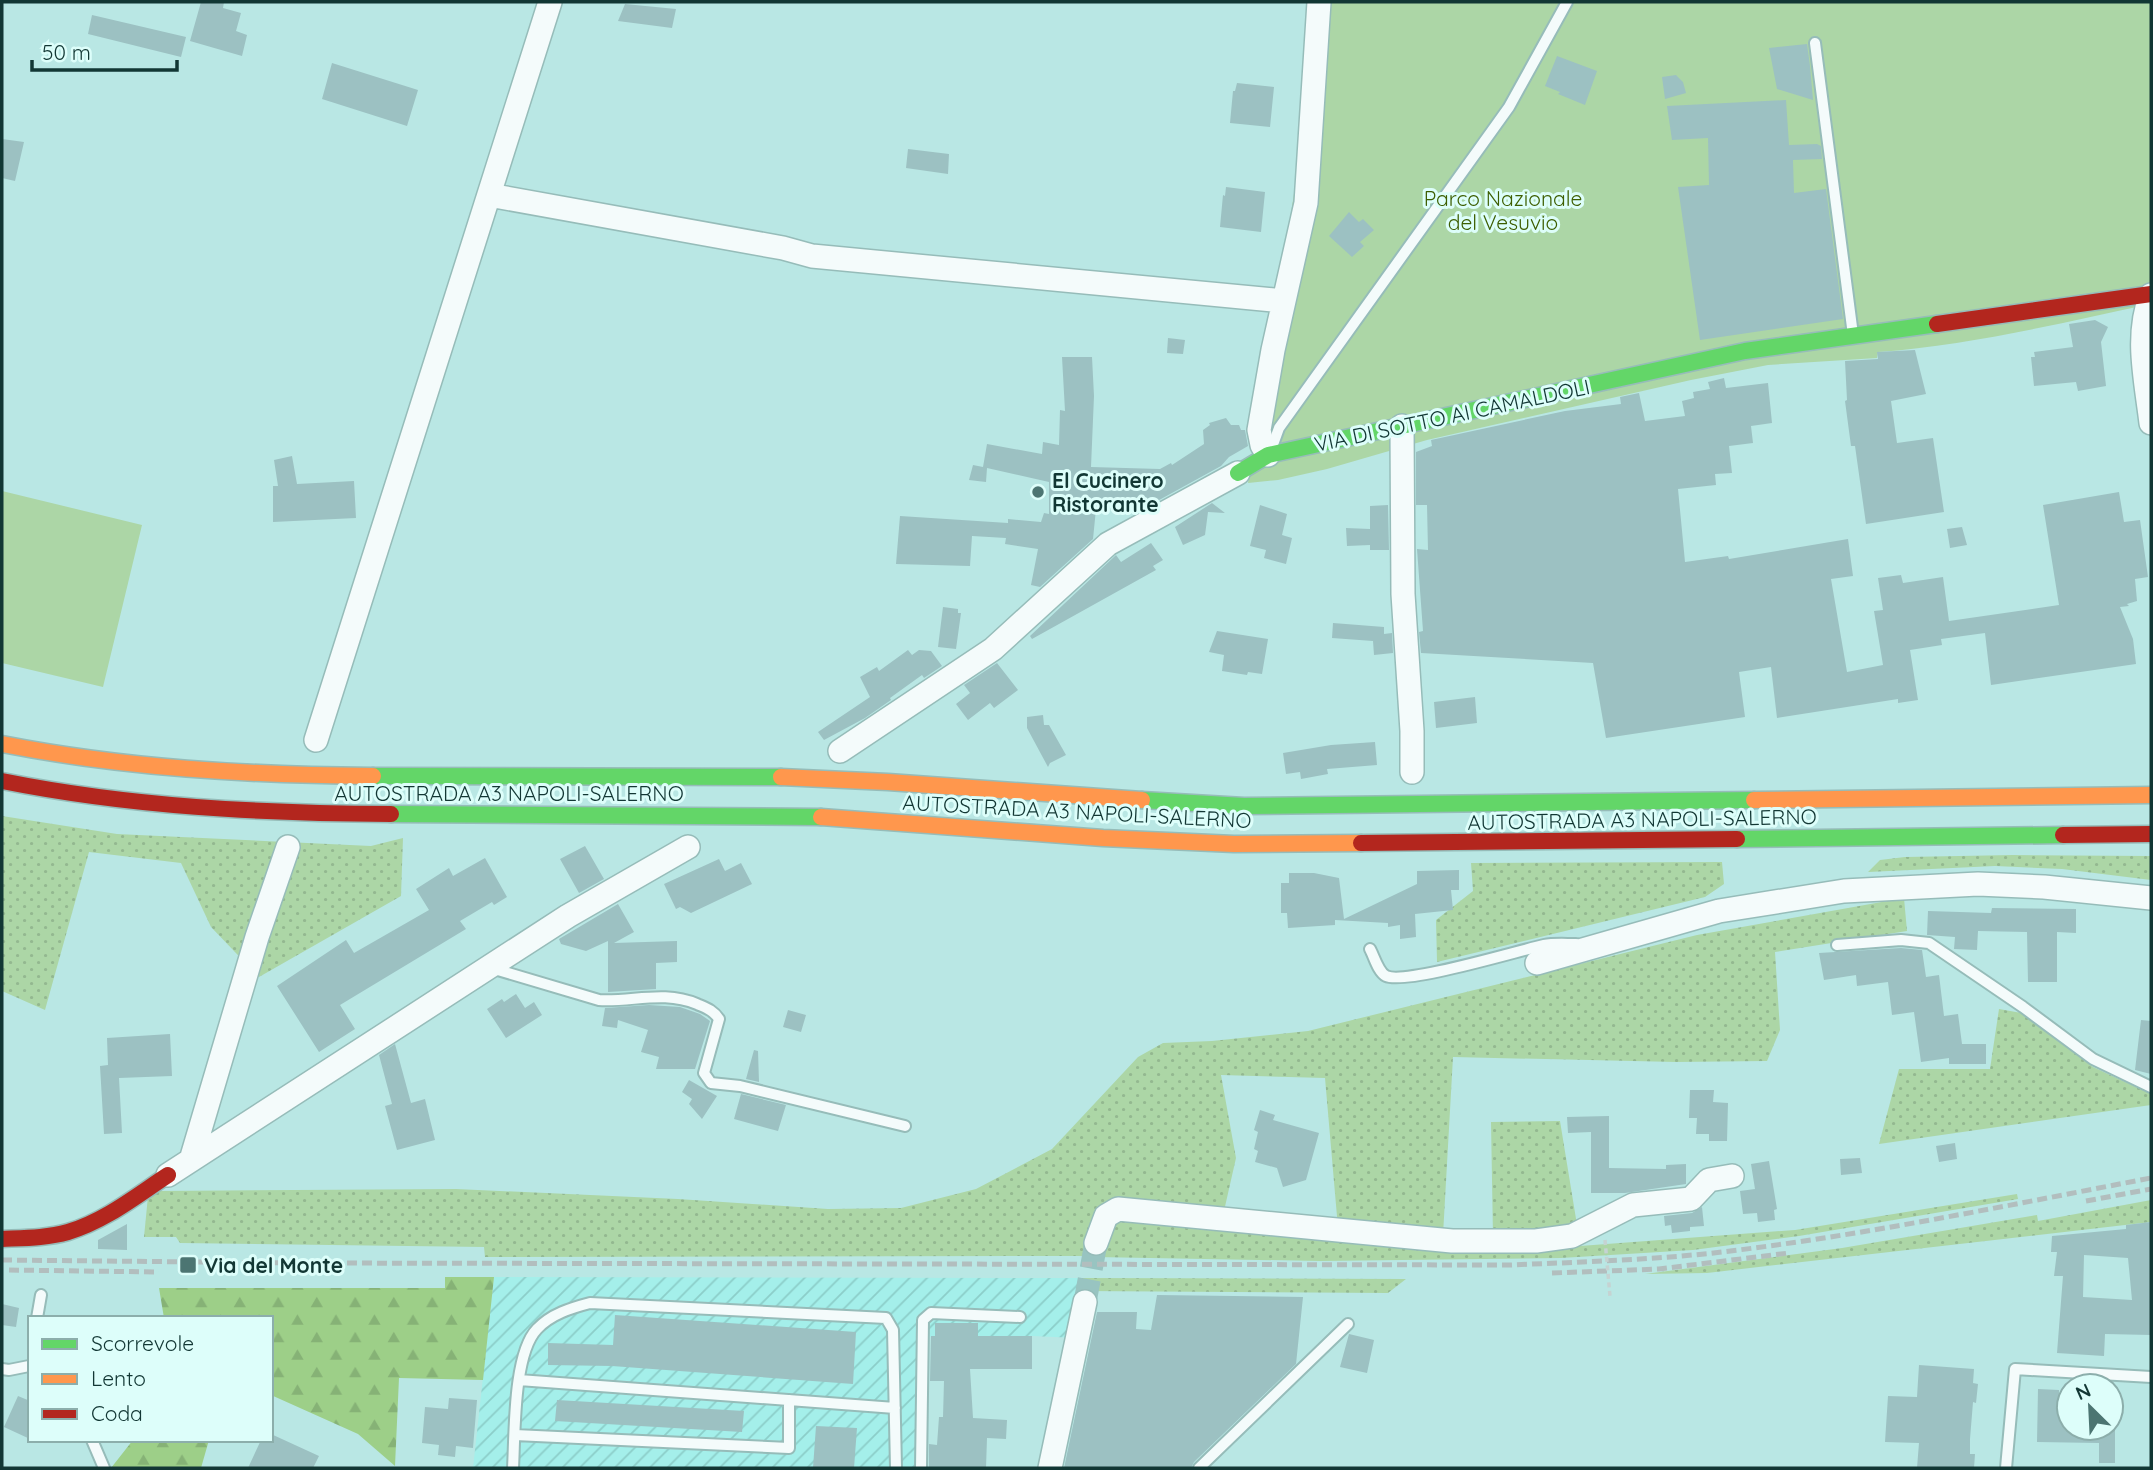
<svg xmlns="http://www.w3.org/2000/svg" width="2153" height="1470" font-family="Quicksand,sans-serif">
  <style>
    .industrial { fill: url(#industrial-furrows) }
    .grass { fill: url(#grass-dots) }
    .forest { fill: url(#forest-firs) }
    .green { fill: #acd6a6 }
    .building { fill: #9cc1c2; fill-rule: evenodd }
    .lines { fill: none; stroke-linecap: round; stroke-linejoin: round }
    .street-tunnel { stroke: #98c4c1; stroke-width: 23; stroke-dasharray: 23 11; stroke-linecap: butt }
    .lane-casing { stroke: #96bcb9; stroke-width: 14 }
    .street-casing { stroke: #96bcb9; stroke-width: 26 }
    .fast-casing { stroke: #96bcb9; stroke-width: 19 }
    .slow-casing { stroke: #96bcb9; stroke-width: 19 }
    .jam-casing { stroke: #96bcb9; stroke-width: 19 }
    .lane { stroke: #f4fbfb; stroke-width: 10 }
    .street { stroke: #f4fbfb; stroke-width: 23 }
    .fast { stroke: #63d668; stroke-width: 16 }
    .slow { stroke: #ff974d; stroke-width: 16 }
    .jam { stroke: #b3261e; stroke-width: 16 }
    .rail { stroke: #b2bebe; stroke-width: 5; stroke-dasharray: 10 5; stroke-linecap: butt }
    .path-bridge { stroke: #c5d3d2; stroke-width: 3.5; stroke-dasharray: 5 3.5; stroke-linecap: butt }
    .poi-dot { fill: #4c7572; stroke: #ddfefa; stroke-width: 2.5 }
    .labels { text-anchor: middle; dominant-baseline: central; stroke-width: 6; stroke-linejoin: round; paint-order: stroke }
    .park-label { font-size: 21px; fill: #3d5e00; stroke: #ddfefa }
    .street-label { font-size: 21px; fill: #123734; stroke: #ddfefa }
    .poi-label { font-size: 21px; font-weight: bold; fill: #123734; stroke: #ddfefa; text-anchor: start }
  </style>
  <defs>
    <pattern id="industrial-furrows" width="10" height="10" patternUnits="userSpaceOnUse" patternTransform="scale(1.75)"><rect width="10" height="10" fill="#a4efea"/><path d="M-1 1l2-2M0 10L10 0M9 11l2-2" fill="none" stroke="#8ccec9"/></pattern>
    <pattern id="grass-dots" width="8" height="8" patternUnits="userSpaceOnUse" patternTransform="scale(1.75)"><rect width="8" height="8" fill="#acd6a6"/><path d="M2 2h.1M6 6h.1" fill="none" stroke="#93b890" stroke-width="1.8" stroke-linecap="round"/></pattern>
    <pattern id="forest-firs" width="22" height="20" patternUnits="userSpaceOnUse" patternTransform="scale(1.75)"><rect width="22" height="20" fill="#9dcf88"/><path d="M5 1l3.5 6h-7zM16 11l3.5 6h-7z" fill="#86b276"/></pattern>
  </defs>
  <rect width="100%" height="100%" fill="#b9e7e4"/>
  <!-- industrial -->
  <path class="industrial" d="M494,1277L1082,1278L1077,1338L1032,1336L926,1337L924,1468H473Z"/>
  <!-- grass -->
  <path class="grass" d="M2,816L117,834L371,846L403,838L401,896L259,977L211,927L181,863L89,852L45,1010L2,991Z
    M2013,855L2151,856V880L2062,869L1995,866L1868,872L1880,860L1905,857Z
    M1722,862L1724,884L1705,897L1437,962L1436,920L1473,891L1471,863Z
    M1904,898L1907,931L1775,952L1780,1030L1767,1061L1676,1062L1453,1057L1443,1235L1338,1228L1325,1078L1221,1075L1236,1158L1224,1211L1099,1220L1089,1256L485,1257L484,1247L180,1243L176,1237H144L148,1196L160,1191L456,1189L678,1199L828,1209L901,1208L976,1189L1052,1149L1138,1057L1163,1043L1212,1041L1308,1031L1697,935Z
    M1999,1009L2038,1016L2093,1067L2151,1094V1105L1879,1144L1899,1069H1990Z
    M1560,1121L1578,1231L1493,1237L1491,1122Z
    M2017,1194L2018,1199L1799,1236L1693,1250L1561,1258L1320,1261L1095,1257L1106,1221L1120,1214L1451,1246H1580L1795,1230Z
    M2151,1200V1222L1707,1273L1645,1274L1842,1248L2037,1215L2038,1221Z
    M1082,1278L1406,1279L1388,1293L1081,1291Z"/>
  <!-- forest -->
  <path class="forest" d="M445,1277H494L483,1380L399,1378L395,1466L358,1434L271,1395V1318H164L159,1288H445Z
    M133,1440H209L201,1468H111Z"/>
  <!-- green -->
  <path class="green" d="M1312,2H2151V304C2061,323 1971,345 1878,352L1877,358L1768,365L1691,380L1427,440L1327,469L1278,480L1248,483L1297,175Z
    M2,491L142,525L103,687L2,663Z"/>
  <!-- building -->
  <path class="building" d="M201,2H224L223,8L241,13L236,31L247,35L242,56L190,41Z
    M625,4L676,9L672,28L618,21Z
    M92,15L186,37L181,57L88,34Z
    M1807,44L1810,66L1813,100L1777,89L1769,48Z
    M1557,56L1597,71L1585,105L1558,94L1560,92L1545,86Z
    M332,63L418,90L407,126L322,99Z
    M1676,75L1683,82L1686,93L1665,99L1662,77Z
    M1237,83L1274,87L1270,127L1230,123L1233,91H1235Z
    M1786,100L1789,145L1817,144L1821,146L1822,159L1793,160L1794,193L1826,189L1843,319L1700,340L1678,187L1709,185L1708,138L1672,140L1667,106Z
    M2,139L24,142L15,181L2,178Z
    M908,149L949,154L948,174L906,168Z
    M1226,187L1265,192L1261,232L1220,227L1223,195L1225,196Z
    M1349,212L1359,222L1363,219L1374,230L1360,242L1364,246L1352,257L1329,236Z
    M2095,320L2108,327L2101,342L2106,386L2078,391L2076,382L2034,386L2031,357H2035L2034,352L2073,347L2069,324Z
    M1168,338L1185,340L1183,354L1167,353Z
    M1915,350L1926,394L1891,401L1897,443L1933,438L1944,512L1866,524L1855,446H1851L1845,401L1847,400L1845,361L1878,359L1877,352Z
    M1062,357H1092L1094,396L1091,467L1160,469L1171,463L1172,465L1204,444L1203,430L1210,425L1209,423L1226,418L1231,425H1239L1241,430H1245L1248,446L1229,457L1221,466L1141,510L1096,509L1093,539L1040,587L1031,585L1038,549L1005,544L1006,538L972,536L970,566L896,564L900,516L1008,523V519L1041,522L1044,513L1049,514V482L987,468L986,482L969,480L973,465L983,467L987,444L1042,454L1043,442L1059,445L1060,410L1065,411Z
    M1724,378L1726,388L1768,383L1772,423L1751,426L1753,443L1729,446L1732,473L1715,474L1716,485L1678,489L1685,562L1728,556L1729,559L1848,539L1853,576L1831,579L1847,672L1883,665L1874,611L1883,610L1878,578L1901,575L1903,583L1943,577L1949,621L2059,605L2043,505L2119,492L2124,522L2140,520L2148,577L2135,579L2137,601L2127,604L2129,606L2120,607L2133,639L2136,664L1991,685L1985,633L1941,639L1942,645L1910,650L1918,700L1898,703V699L1777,718L1771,667L1739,672L1745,717L1606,738L1593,663L1421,653L1419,632L1423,631L1417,549L1428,550L1427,505H1416V452L1432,446L1431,440L1565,411L1621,404L1620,397L1639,393L1645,421L1685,416L1682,401L1694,398L1693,392L1710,389L1708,382Z
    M292,456L297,484L354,481L356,518L273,522V486H278L274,460Z
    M1212,503L1225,513L1208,512L1205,535L1183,545L1175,527Z
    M1260,505L1287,514L1282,535L1292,538L1286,564L1264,558L1266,550L1250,546Z
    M1388,505L1389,550H1370V545L1347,546L1346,528L1370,529V506Z
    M1962,527L1967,545L1950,548L1947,529Z
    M1151,543L1163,560L1153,566L1156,570L1032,639L1030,636L1116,555L1121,562Z
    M943,607L958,609V613H961L956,649L938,647Z
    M1333,623L1384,627V634L1392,633L1393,653L1374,655L1373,641L1332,638Z
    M1217,631L1268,639L1262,674L1248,672L1247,675L1222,671L1224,655L1209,652Z
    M908,650L912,655L919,650L931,651L942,666L924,678L922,675L890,698L891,700L865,718L824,740L818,732L870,697L860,677L877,667L879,671Z
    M997,663L1018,690L994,708L990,703L968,720L956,704L970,693L964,685Z
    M1475,697L1477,723L1436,728L1434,702Z
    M1043,715L1044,725H1049L1066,755L1050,763L1048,767L1027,728V717Z
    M1375,742L1377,765L1327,769L1328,774L1301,779L1300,772L1286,774L1283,753L1331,745Z
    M585,846L604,879L579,893L560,859Z
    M485,858L507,897L494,905L492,902L460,921L466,929L340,1005L355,1029L319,1052L277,986L346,940L354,953L429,910L416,889L449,868L453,876Z
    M719,859L725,871L741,863L752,884L691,913L680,907L676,909L664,884Z
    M1459,870V890H1451L1453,910L1415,914L1416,937L1400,939V925L1388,927V923L1335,920V925L1288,928L1287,913H1281V883H1289V873H1314L1339,878L1344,919L1417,884V871Z
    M618,904L634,932L614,943L677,941V962L656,963V989L608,992V941L586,951L561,944L559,939Z
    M1992,908L2076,909V933L2057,932V982H2028L2027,932L1978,931L1977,950L1954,949L1955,937L1927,935L1928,911L1991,913Z
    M1901,948L1922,950L1926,977L1939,975L1944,1016L1958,1014L1962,1044H1986V1064H1949V1058L1921,1062L1914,1012L1892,1015L1888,982L1857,986L1856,975L1824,980L1819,953Z
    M516,994L525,1008L534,1002L542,1015L506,1038L487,1009L502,999L504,1002Z
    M649,1005L680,1007L700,1014L710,1021L695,1069H656L659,1057L641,1052L648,1030L618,1020L617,1028L602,1026L605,1008Z
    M788,1010L806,1015L801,1032L783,1027Z
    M2141,1020L2151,1021V1074L2135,1070Z
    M170,1034L172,1076L119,1078L122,1133L104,1134L100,1066L108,1065L107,1038Z
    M395,1044L411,1103L425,1099L435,1140L397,1150L385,1106L392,1104L379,1055Z
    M754,1050L758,1051L759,1082L746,1079Z
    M689,1080L717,1096L702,1119L689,1104L692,1099L682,1092Z
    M1690,1090H1714L1713,1102L1728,1103L1727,1141H1709V1134H1696L1697,1118H1689Z
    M741,1094L786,1105L778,1131L734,1119Z
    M1260,1110L1275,1115L1273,1120L1319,1133L1306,1180L1283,1187L1277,1168L1255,1162L1258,1151L1254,1149L1258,1132L1254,1130Z
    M1609,1116V1168L1666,1169V1165L1686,1164V1184L1625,1193H1591V1132L1568,1133L1567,1117Z
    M1955,1143L1957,1159L1939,1162L1936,1146Z
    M1860,1158L1862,1173L1841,1175L1840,1159Z
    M1769,1161L1777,1209L1774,1210L1775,1220L1758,1222L1757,1213L1743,1214L1740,1191L1755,1189L1751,1164Z
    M1702,1207L1704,1226L1690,1227V1231L1672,1233L1671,1225L1665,1226L1664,1216L1692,1213Z
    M2151,1222V1335L2105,1334L2104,1356L2057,1353L2063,1276H2054L2057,1252H2051L2052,1236L2126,1229V1225ZM2084,1255L2128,1258L2132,1300L2083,1297Z
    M127,1224V1250L98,1249V1240Z
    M1157,1295L1303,1297L1296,1364L1194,1462L1191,1468H1064L1097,1312H1137L1136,1329L1151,1330Z
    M2,1304L19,1308L16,1327L2,1325Z
    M615,1315L856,1332L853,1384L612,1366L548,1365V1343L613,1345Z
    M935,1323H978V1336H1032V1369H970L973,1418L1007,1420L1006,1439L987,1438L986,1468H929V1444L937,1445L939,1417H943L944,1381H930L931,1336H935Z
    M1349,1334L1374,1340L1367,1373L1340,1367Z
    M1919,1365L1974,1369L1973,1383L1978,1384L1976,1403L1973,1402L1970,1439V1454H1975L1974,1468H1917L1919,1443L1885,1442L1888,1396L1917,1397Z
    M2038,1389L2059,1390V1399H2069V1428H2115V1463H2099V1443L2037,1442Z
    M18,1396L30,1401V1439L4,1427Z
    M449,1398L477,1400L473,1448L456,1446L455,1457L438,1455L439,1445L422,1443L425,1407L448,1409Z
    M557,1400L744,1411L742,1432L555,1421Z
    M816,1426L857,1428L854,1468H813Z
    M271,1434L319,1456L313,1468H248L261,1440H271Z"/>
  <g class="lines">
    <!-- street-tunnel -->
    <path class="street-tunnel" d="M1085,1302L1096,1243"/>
    <defs>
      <path id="lane" d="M1815,43L1853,335
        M1271,450L1279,428L1509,107L1567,2
        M1837,945L1901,940L1929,943L2023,1007L2093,1059L2151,1087
        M1370,949C1374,956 1378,972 1386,976C1405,985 1517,951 1544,945C1554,943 1565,944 1576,944
        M491,968L599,1000C633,1002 664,990 697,1004C706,1008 713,1010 719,1019L704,1073L711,1083L740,1086L905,1126
        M37,1318L41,1295
        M2,1369L9,1370L29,1366
        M519,1380L895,1408
        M515,1435L789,1448V1400
        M92,1440L104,1468
        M513,1468C515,1434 513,1354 537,1329C551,1314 571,1308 590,1303L886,1318L893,1330L896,1468
        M921,1468L923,1320L931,1313L1020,1317
        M1199,1468L1348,1324
        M2006,1468L2015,1369L2151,1377"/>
      <path id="street" d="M489,195L783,248L812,256L1284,301
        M2151,295C2135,336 2146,380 2151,423
        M1402,426L1403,594L1412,731V772
        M1268,455L1262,445L1259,430L1273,350L1306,203L1319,2
        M316,740L550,2
        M840,751L993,649L1108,544L1238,473
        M1537,963L1719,911L1844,891L1978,884L2044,887L2151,898
        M191,1160L257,937L288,847
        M168,1175L568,916L688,847
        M1096,1243L1106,1216L1118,1209L1452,1241H1536L1572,1236L1633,1205L1691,1199L1709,1180L1732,1176
        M1050,1468L1085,1302"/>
      <path id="fast" d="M1238,473L1268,455L1745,351L1937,324
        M373,776L781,777
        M1142,800L1244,806L1754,800
        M391,814L821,817
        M1737,839L2063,835"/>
      <path id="slow" d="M2,744C125,768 248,775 373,776
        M781,777L888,782L1142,800
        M1754,800L2151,795
        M821,817L1103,838L1234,844L1361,843"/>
      <path id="jam" d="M1937,324L2151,294
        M2,781C132,807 259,813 391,814
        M2063,835L2151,834
        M1361,843L1737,839
        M2,1239C24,1238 47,1238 68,1232C105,1221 136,1196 168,1175"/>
    </defs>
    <!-- lane casing -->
    <use href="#lane" class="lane-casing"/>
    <!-- street casing -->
    <use href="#street" class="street-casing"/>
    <!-- fast casing -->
    <use href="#fast" class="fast-casing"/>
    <!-- slow casing -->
    <use href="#slow" class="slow-casing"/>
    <!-- jam casing -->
    <use href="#jam" class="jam-casing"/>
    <!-- lane -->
    <use href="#lane" class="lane"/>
    <!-- street -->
    <use href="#street" class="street"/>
    <!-- fast -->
    <use href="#fast" class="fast"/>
    <!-- slow -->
    <use href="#slow" class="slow"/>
    <!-- jam -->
    <use href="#jam" class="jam"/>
    <!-- rail -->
    <path class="rail" d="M2086,1201L2151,1189
      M2,1260L300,1263L1510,1265C1581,1262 1652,1260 1722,1252C1866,1235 2009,1205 2151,1178
      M9,1270L159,1272
      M1552,1273L1659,1269L1789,1253"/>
    <!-- path-bridge -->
    <path class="path-bridge" d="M1605,1240L1610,1296"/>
  </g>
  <!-- markers -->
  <g class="poi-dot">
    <circle cx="1038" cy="492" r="7"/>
    <rect x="179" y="1256" width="18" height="18" rx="3.5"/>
  </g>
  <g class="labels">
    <!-- park labels -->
    <g class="park-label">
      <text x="1503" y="198">Parco Nazionale<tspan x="1503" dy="24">del Vesuvio</tspan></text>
    </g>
    <!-- street labels -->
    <g class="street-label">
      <text transform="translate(1452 415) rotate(-12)">VIA DI SOTTO AI CAMALDOLI</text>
      <text x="509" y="793">AUTOSTRADA A3 NAPOLI-SALERNO</text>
      <text transform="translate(1077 811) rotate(3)">AUTOSTRADA A3 NAPOLI-SALERNO</text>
      <text transform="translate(1642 819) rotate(-1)">AUTOSTRADA A3 NAPOLI-SALERNO</text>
    </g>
    <!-- poi labels -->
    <g class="poi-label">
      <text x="1052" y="480">El Cucinero<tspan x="1052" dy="24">Ristorante</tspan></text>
      <text x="204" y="1265">Via del Monte</text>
    </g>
  </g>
  <!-- border -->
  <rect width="2153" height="1470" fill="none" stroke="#123734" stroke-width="7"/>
  <!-- legend -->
  <rect x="28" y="1316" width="245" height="126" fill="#ddfefa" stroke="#8caeab" stroke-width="2"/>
  <rect x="42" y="1339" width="35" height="10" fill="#63d668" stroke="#8caeab" stroke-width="2"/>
  <text x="91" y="1351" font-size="21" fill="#123734">Scorrevole</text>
  <rect x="42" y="1374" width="35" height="10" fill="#ff974d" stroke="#8caeab" stroke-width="2"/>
  <text x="91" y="1386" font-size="21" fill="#123734">Lento</text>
  <rect x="42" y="1409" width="35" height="10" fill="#b3261e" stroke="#8caeab" stroke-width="2"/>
  <text x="91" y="1421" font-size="21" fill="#123734">Coda</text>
  <!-- north arrow -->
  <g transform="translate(2090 1407) rotate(336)"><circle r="33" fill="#ddfefa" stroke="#8caeab" stroke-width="2"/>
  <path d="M0-5L12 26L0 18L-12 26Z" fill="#4c7572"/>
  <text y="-10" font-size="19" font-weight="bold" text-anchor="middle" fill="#123734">N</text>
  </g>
  <!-- scale -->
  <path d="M32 60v10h145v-10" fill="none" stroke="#123734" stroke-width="3.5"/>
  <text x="42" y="60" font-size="21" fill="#123734" stroke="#ddfefa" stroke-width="5" paint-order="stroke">50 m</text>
</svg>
